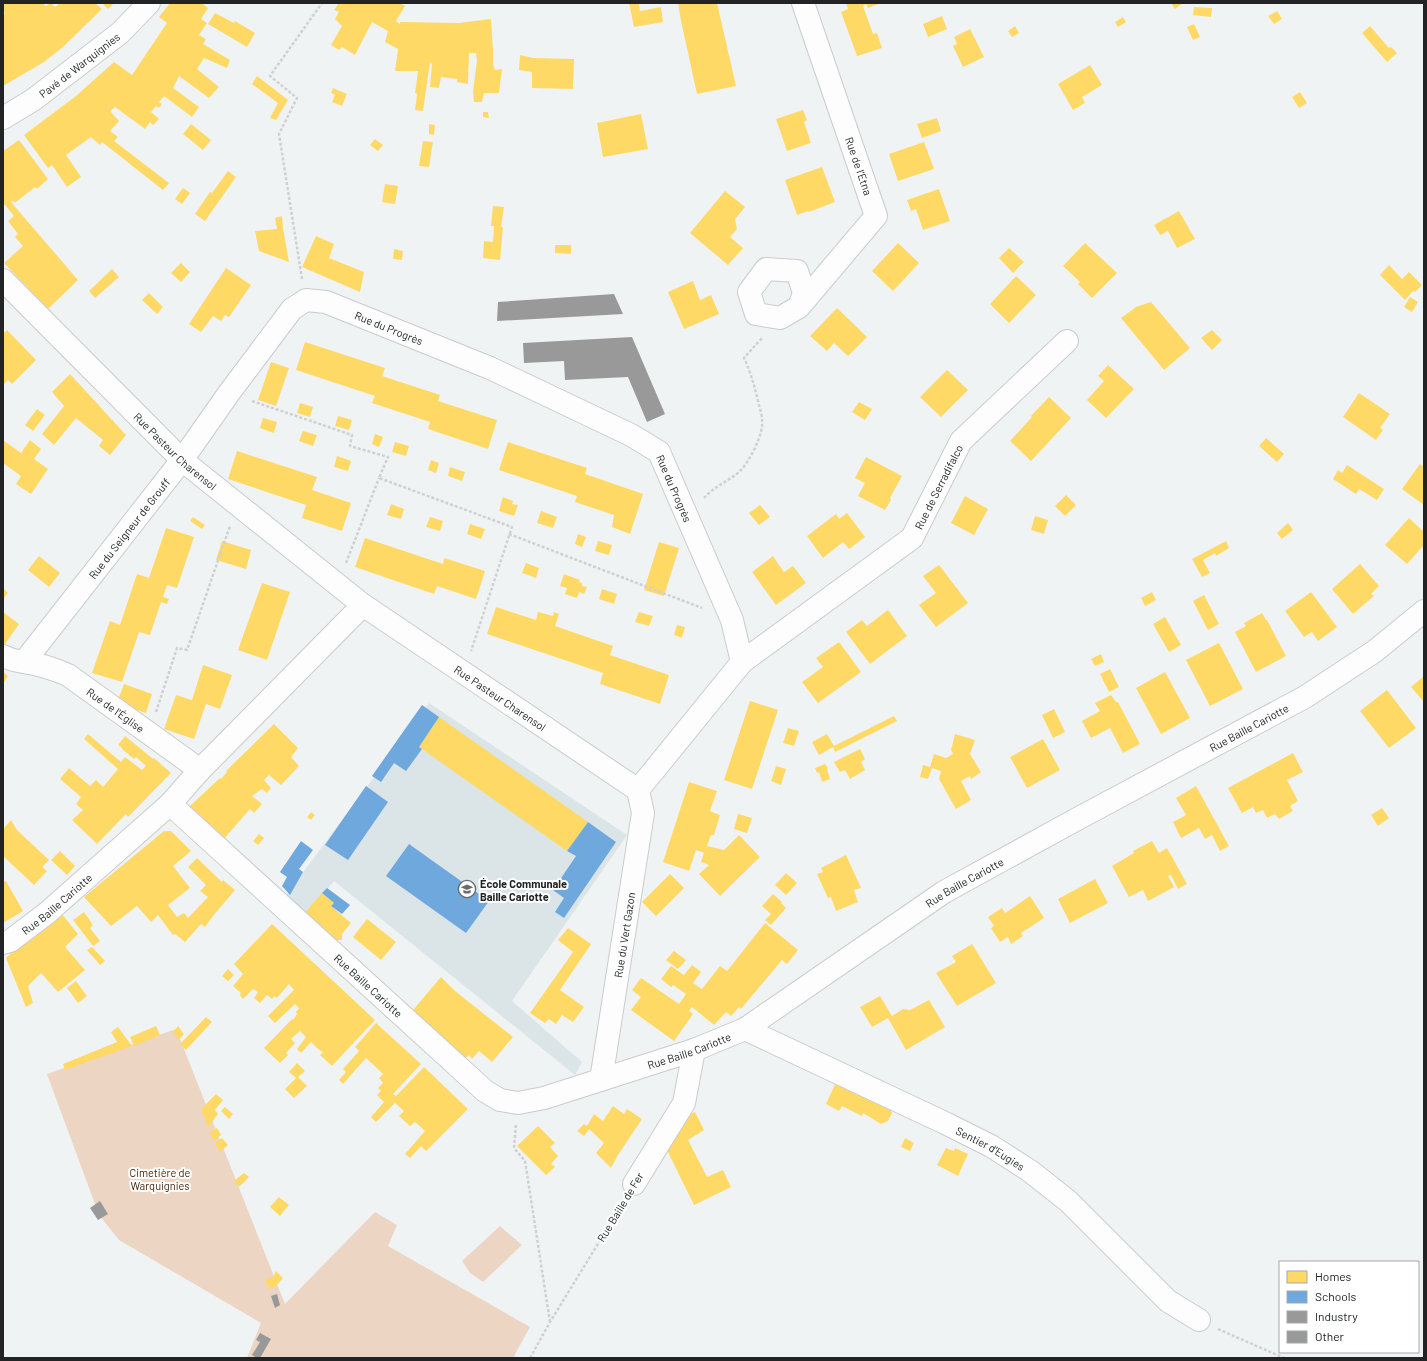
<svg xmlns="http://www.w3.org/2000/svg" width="1427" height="1361" font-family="Barlow,sans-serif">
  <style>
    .built { fill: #dbe4e7 }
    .green { fill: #edd5c4 }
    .homes { fill: #ffd966 }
    .schools { fill: #6fa8dc }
    .industry { fill: #999 }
    .building { fill: #97999a }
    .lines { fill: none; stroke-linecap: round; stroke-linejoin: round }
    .minor-casing { stroke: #c9cbcc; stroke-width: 24 }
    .path { stroke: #d0d0d1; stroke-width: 2.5; stroke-dasharray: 3 2; stroke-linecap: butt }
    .minor { stroke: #fdfdfd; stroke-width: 22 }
    .labels { text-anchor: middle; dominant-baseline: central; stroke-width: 4; stroke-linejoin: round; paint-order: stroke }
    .street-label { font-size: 11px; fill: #212324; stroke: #fff }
    .poi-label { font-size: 11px; font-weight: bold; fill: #212324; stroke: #fff; text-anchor: start }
    .park-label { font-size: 11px; fill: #401f05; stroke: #fff }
  </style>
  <rect width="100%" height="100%" fill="#f0f3f4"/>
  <!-- built -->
  <path class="built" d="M429,703L627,835L512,1001L582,1062L575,1075L334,881L306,914L284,898Z"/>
  <!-- green -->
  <path class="green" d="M176,1029L285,1304L375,1212L397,1225L388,1246L530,1327L513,1358H247L261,1323L119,1240L99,1215L47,1074Z
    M500,1226L522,1245L483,1282L470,1273L462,1261Z"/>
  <!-- homes -->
  <path class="homes" d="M3,3H42L46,6L51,3L55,7L60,3H95L102,9L63,47L44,62L3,86V16L5,13L3,11Z
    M102,3H114L108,9Z
    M170,3H202L208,8L201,19L207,23L199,35L206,39L203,44L230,60L227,68L204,58L197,69L219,87L209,98L179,76L173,88L199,107L192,117L164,96L159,102L162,104L159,108L156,106L151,112L159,119L153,125L150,122L145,129L115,107L110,111L119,121L110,131L118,137L114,141L169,183L163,190L102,142L100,145L91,137L66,155L81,177L67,187L52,165L48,168L24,135L76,96L114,62L132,75L167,23L159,17Z
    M339,3L346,4V3H400L405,6L396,21L400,24V22L459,23L491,19L493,50V64L495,70L502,69L499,93H484L482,102H474L473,91L477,61L476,53H469L468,84L457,82V79L441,77L439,88L430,87L432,64L430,62L423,111L415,110L417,94L415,93L418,71H395L398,49L385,42L388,31L372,22L355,55L342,47L339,50L331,45L342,26L335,19L339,12L334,10Z
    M629,3H639L640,11L661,7L663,22L634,27Z
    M678,3H717L736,86L697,94L681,21Z
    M846,3H881L868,8L866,4L863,6L873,34L877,33L882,48L857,56L841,12L848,9Z
    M1171,3H1183L1175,9Z
    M1194,7L1212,8L1211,17L1193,15Z
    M1277,11L1282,19L1274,24L1268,16Z
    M215,13L234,23L235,21L255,33L247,47L208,24Z
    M942,16L947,29L928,37L923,24Z
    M1123,17L1126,22L1118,27L1115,22Z
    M1194,24L1200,37L1193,40L1187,27Z
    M1015,26L1019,33L1012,37L1008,31Z
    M1370,26L1389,48L1391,47L1397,53L1387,62L1362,33Z
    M970,29L984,57L963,67L953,46L957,44L954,37Z
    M520,55L533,58L574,59L573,89L532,88V72L519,70Z
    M1090,65L1102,85L1082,97L1085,103L1073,110L1058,84Z
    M257,76L288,100L276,120L270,118L278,103L252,84Z
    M333,88L347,94L342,106L332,102L335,95L331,93Z
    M1300,92L1307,103L1299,108L1292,97Z
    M803,110L807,120L804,122L811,143L787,151L776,119Z
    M483,112H488L489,118L483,117Z
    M641,114L648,149L603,157L597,123Z
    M937,118L941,131L922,138L917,124Z
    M191,124L211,140L203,150L183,134Z
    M429,124L435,125L434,135L429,134Z
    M375,139L383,145L378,151L370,145Z
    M19,140L48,179L37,189L35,187L16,202L10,201L78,280L48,309L4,263L23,246L15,237L18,234L8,221L14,216L5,205L3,206V151Z
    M423,141L433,142L429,167L419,166Z
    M924,142L934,169L898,181L889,154Z
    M822,167L835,202L809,212L808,211L797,215L785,180Z
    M228,171L236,177L205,221L195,214L210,192L212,193Z
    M385,184L398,186L395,204L382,202Z
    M183,188L190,193L182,204L175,199Z
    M939,189L950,221L923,230L916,209L911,211L907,200Z
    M725,191L745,207L735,219L737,229L730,237L743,248L728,265L690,233Z
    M493,206L504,207L501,227H503L500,260L483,258L484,241L493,242L494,226H491Z
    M1179,211L1195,239L1177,248L1168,231L1160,235L1154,225Z
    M282,216L283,228L289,262L259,251L255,231L277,229L275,218Z
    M316,236L334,244L329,258L364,272L360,292L302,267Z
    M898,243L919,263L893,291L872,271Z
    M1085,243L1117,273L1092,298L1078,284L1080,282L1063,266Z
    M555,245H571V254L555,253Z
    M1009,248L1024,262L1013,273L999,258Z
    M394,249L403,251L402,260L393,259Z
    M181,263L190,272L181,282L171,273Z
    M1389,265L1402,279L1409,272L1422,285L1415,292L1413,291L1405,300L1380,275Z
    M226,268L251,285L229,317L225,315L221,321L213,316L201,332L189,324Z
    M112,269L119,277L95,298L89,291Z
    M1016,276L1036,295L1009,323L990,304Z
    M693,281L700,300L711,295L719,314L684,329L668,292Z
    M149,293L163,307L157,314L142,300Z
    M1410,297L1418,302L1412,312L1404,307Z
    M1151,302L1190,348L1164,370L1121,318L1136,307Z
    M837,308L867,337L848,356L834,343L827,351L810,336Z
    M7,330L36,360L12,384L8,380L3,385V334Z
    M1212,330L1222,340L1212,350L1201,338Z
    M305,342L385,368L382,376L440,395L438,401L497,420L488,449L428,429L430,422L372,403L375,396L296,370Z
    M271,362L289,368L276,406L258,400Z
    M1108,365L1134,389L1106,418L1087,400L1104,381L1098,376Z
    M947,370L968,390L941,417L920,397Z
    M70,374L126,435L110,455L99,446L103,440L76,418L54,445L42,434L64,406L52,392Z
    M1359,393L1390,414L1380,428L1383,430L1376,440L1343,417Z
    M1049,397L1071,418L1031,461L1010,441L1032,417L1031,416Z
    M859,402L872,409L865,420L852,412Z
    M300,403L313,407L310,417L297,413Z
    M37,409L45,415L33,431L25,425Z
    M338,416L352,420L349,430L335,426Z
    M263,418L277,422L274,433L260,428Z
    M303,431L317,435L313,446L299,441Z
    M375,434L383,437L379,447L372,444Z
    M1266,438L1284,454L1277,462L1259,446Z
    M3,440L21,453L30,440L41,449L34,459L48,469L31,494L16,484L21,476L3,463Z
    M395,442L409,446L406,456L392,452Z
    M508,442L587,468L585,474L643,494L630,534L612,527L614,515L575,502L577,496L499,470Z
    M237,451L317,477L312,490L351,503L342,531L302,518L306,505L228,479Z
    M337,456L351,461L348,471L334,467Z
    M866,457L902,476L890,498L891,500L885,510L858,496L865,483L855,478Z
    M431,460L439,463L436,473L428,470Z
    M1420,464L1424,467V505L1402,489Z
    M1347,465L1384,489L1377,500L1359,489L1356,494L1333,479L1338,470L1342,473Z
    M450,467L465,472L462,481L448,476Z
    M1066,495L1076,505L1065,516L1055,506Z
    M965,496L988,509L974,535L951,523Z
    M503,497L513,501L512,504L518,505L514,516L499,511Z
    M391,504L404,509L401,519L387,515Z
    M760,505L770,517L759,525L749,513Z
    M541,511L557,517L553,528L537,523Z
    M847,513L865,537L849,549L843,542L823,558L807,536L836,514L839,519Z
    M1035,516L1048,520L1044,534L1031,530Z
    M193,517L205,525L202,529L190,521Z
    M430,517L443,521L440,531L426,527Z
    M1409,518L1424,532V545L1407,564L1385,545Z
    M1288,523L1293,530L1282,539L1277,533Z
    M470,524L485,529L481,539L467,534Z
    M166,528L194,537L177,588L167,585L163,597L169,599L167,604L161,602L150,635L139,632L122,682L92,673L110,621L120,625L137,574L149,578Z
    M578,534L586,537L582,547L575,544Z
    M365,538L443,564L444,558L485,571L476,599L437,586L434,594L355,567Z
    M222,541L251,550L246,569L216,560Z
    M598,541L612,545L609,555L595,551Z
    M1226,541L1229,548L1216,556L1215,553L1203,560L1210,573L1202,577L1192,559Z
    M659,542L679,548L664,596L644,590Z
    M39,556L60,573L49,587L28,570Z
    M773,556L784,572L793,566L806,583L776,605L752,572Z
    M526,563L539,568L536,578L522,573Z
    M1360,564L1379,586L1371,594L1374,596L1353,614L1332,589Z
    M939,565L968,603L936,627L919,605L936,593L923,576Z
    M564,574L580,580L579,582L582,583V586L587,587L584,594L579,592L577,598L565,594L567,588L560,586Z
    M262,583L290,592L267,660L238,650Z
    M3,588L8,593L3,599Z
    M602,589L617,594L614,604L599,599Z
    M1152,592L1156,600L1145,606L1141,598Z
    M1311,592L1337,627L1318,641L1312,632L1304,637L1285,611Z
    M1204,595L1219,624L1208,630L1193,601Z
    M496,607L536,620L538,612L553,616L554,612L559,614L555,626L613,646L610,655L669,675L660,704L600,684L603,673L487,634Z
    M888,610L907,636L870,664L846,632L862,620L867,626Z
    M3,612L19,624L3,647Z
    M639,612L653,616L649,626L635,622Z
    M1262,613L1266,620H1267L1286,656L1256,672L1235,632L1246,626L1244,623Z
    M1165,617L1181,645L1169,652L1153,624Z
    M677,625L685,627L682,638L674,635Z
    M839,642L861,672L818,703L802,682L823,667L816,658Z
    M1219,643L1243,689L1210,706L1186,660Z
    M1101,654L1104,662L1095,666L1091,659Z
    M203,665L232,675L220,709L206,704L194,739L164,729L176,695L192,700Z
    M1110,669L1119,687L1109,692L1100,674Z
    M3,672L8,676L3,684Z
    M1165,672L1190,718L1161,734L1136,688Z
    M1424,676V702L1411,687Z
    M124,684L152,694L146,713L117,703Z
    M1387,690L1416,728L1389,748L1360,711Z
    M1111,695L1116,702H1118L1140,744L1123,753L1110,728L1091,738L1082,721L1100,711L1095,703Z
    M750,701L778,710L752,789L724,780Z
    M1054,709L1065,732L1053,738L1042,715Z
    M894,716L897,721L835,752L833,747L819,755L812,742L827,734L834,746Z
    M439,717L588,822L567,851L419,747Z
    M274,724L298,748L291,757L299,766L281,785L269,775L264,780L271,788L267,793L262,789L252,796L262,804L254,813L250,809L222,841L190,813V806L220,778L221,779L227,772L226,771Z
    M788,728L799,731L794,746L783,743Z
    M88,734L121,762L125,757L142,770L146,766L136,757L134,759L122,749V748L118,745L125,736L153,759L154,758L171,773L128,817L126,814L97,844L72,820L83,810L76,804L81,797L60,779L69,768L90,786L96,780L103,787L118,769L84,739Z
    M955,734L975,740L970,754L981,772L971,779L970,776L961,781L971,800L956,809L939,779L941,771L932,768L928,779L920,777L923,765L930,767L934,754L946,758L953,754L951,750Z
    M1043,739L1060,770L1027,788L1010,757Z
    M860,749L865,759L861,762L865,770L850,779L845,770L840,772L834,762Z
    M1293,753L1303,772L1287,780L1298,801L1290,806L1293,811L1279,819L1275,814L1267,818L1263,810L1256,813L1253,807L1242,813L1228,788Z
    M825,764L828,768L827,769L830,779L822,782L819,772L817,773L815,768Z
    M776,766L786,769L781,785L771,781Z
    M689,782L717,791L710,811L720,815L714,835H711L707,846L724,850L739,835L760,857L720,896L699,874L709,865L701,862L704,853L696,850L689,871L663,862Z
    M1196,786L1229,846L1220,851L1212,835L1205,839L1199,828L1181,838L1173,822L1186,815L1176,798Z
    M1382,808L1389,818L1378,826L1371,815Z
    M311,812L315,815L311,820L307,817Z
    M738,814L752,818L747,833L734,829Z
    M11,820L17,830L49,860L42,867L47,871L34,885L3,856V829Z
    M164,831H171L191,851L173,866L190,888L168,905L177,917L184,913L188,918L208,897L200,891L206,885L188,867L197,858L222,882L223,880L235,890L213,916L205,927L201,924L185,942L175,934L173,935L158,915L151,922L137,906L111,926L84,897Z
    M259,834L264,838L258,845L253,841Z
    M1152,841L1159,853L1167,848L1187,884L1178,889L1171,875L1168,876L1174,887L1148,901L1143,890L1129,897L1112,866L1134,853L1133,851Z
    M60,851L75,866L67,875L51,860Z
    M846,855L861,888L854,890L858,902L836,911L831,897L828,898L817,874L823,872L821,868Z
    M786,873L797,883L786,895L775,885Z
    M670,874L684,888L656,916L642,902Z
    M1095,879L1108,903L1070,923L1058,899Z
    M6,881L23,911L3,923V882Z
    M322,893L334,903L331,906L351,923L342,934V940H328L302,916Z
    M773,894L782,902L781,903L786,908L771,925L765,920L771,914L762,906Z
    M1030,896L1044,918L1021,933L1023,936L1011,944L1008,937L1000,942L991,928L994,926L988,917L1002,908L1005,913Z
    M84,912L93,925L90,928L100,941L93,946L73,920Z
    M61,913L78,934L65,947L85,970L58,992L41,973L28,986L33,1003L26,1007L6,958L17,947Z
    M367,919L396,942L381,960L353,937Z
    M765,923L798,950L787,964L782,960L741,1009L739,1007L731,1016L726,1012L714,1025L692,1007L689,1011L693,1014L674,1041L631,1010L641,997L632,990L641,978L679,1004L686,994L673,985L671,987L661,979L671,966L684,975L692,965L701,972L693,983L702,989L720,966L727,971Z
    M272,924L375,1020L332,1066L320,1055L323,1052L318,1049L311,1042L301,1053L297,1049L306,1037L300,1031L291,1039L295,1043L286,1053L288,1055L280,1063L264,1048L292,1019L293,1020L297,1014L296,1012L299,1008L295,1004L275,1023L268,1016L294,990L289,984L277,998L274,996L272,999L267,995L260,1003L254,998L258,992L253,989L243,999L240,995L241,993L233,986L243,974L234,964Z
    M568,928L591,944L560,990L584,1007L573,1022L562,1015L556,1024L549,1019L545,1023L530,1013L573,952L558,940Z
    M972,944L996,983L957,1006L936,973L956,962L952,956Z
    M92,947L105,961L100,965L87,950Z
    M674,951L686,960L678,969L666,960Z
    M228,969L234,975L228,981L222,976Z
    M441,977L455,991L513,1037L492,1062L479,1051L472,1059L469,1055L459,1064L408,1016Z
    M76,981L87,996L78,1003L67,988Z
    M880,996L892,1016L903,1009L910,1010L929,1000L945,1027L906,1050L888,1018L872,1027L860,1007Z
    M206,1017L212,1022L186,1050L180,1044Z
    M376,1023L421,1064L393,1094L396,1096L424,1067L468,1109L426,1151L421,1146L410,1158L405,1154L425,1131L415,1122L410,1126L399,1116L404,1111L395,1103L376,1122L371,1117L384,1102L377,1095L381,1091L378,1088L383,1083L379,1078L383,1074L366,1058L343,1084L339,1080L346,1072L343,1069L359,1051L355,1047Z
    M156,1026L160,1035L134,1046L130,1037Z
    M178,1026L184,1034L179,1040L173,1032Z
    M118,1027L132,1046L65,1070L63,1064L117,1042L111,1032Z
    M297,1063L305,1071L298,1077L307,1086L294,1098L285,1089L296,1078L289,1072Z
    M837,1080L889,1106L892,1113L888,1121L881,1124L863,1113L862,1116L842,1106L839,1111L826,1104Z
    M216,1094L223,1100L215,1110L218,1114L208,1127L201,1109Z
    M613,1106L624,1114L627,1109L642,1119L618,1155L611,1168L596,1153L604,1143L589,1129L584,1136L577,1131L584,1124L587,1126L594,1114L603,1121Z
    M225,1107L233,1114L229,1119L221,1111Z
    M695,1112L704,1130L688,1140L707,1177L723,1170L731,1187L694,1205L663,1142L678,1124L687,1120L685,1117Z
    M538,1126L555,1143L550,1147L558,1156L551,1164L555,1167L546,1175L517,1146Z
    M217,1128L221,1135L214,1141L209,1132Z
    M222,1138L228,1145L220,1152L215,1143Z
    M905,1138L914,1143L910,1151L901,1147Z
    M946,1148L954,1151L955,1148L968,1154L958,1176L937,1165Z
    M244,1173L249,1177L239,1187L234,1181Z
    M279,1197L289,1205L280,1216L270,1207Z
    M276,1271L283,1278L276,1286L269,1289L265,1280L273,1277Z"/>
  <!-- schools -->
  <path class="schools" d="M422,705L439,717L419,747L422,749L406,771L394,763L381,782L372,776Z
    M366,786L388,802L348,860L325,845Z
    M588,822L616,842L564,918L555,912L564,898L553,890L576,856L567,851Z
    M301,841L313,850L299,869L303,872L290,895L282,886L287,877L280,872Z
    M409,844L489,901L466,933L386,876Z
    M327,888L350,905L342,914L331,906L334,903L322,893Z"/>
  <!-- industry -->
  <path class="industry" d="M614,294L623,314L497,321L498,302Z
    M632,337L665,414L647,422L628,377L565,380L564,361L524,363L523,343Z"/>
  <!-- building -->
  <path class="building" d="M100,1201L108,1214L98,1220L90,1208Z
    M277,1294L280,1305L275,1308L271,1296Z
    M260,1333L271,1339L260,1358H257L252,1355L260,1342L256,1340Z"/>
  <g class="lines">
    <defs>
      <g id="minor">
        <path id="s1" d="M3,118L33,100L120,33L149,3"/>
        <path id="s2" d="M3,280L182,460L363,605"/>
        <path d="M799,307L804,293L797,271L766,269L749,292L756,314L780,318L799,307L876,216L803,3"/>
        <path id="s3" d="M3,656C13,661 14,660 24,662C39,664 54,669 68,675L200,770"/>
        <path id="s4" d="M24,662L182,460L229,393L292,309L306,300L326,302L490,368L631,435L659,452L732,620L742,662L638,790"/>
        <path id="s5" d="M742,662L912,538L961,441L1067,341"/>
        <path id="s6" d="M170,804L485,1091L500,1100L518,1103L544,1098L694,1050L745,1029L944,892L1079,818L1305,697L1375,651L1424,611"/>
        <path id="s7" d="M3,943L10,941L47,913L170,804L200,770L363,605L638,790"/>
        <path id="s8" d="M745,1029L945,1123L991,1146L1030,1171L1068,1201L1168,1301L1199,1320"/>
        <path id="s9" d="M601,1080L643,813L638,790"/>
        <path d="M634,1184L684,1103L694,1050"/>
      </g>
    </defs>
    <!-- minor casing -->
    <use href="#minor" class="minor-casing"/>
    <!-- path -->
    <path class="path" d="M302,279L279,134L297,98L270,76L322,3
      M252,401L352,435L350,446L388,457L379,478L512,527L471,651
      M704,498C714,486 730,481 741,470C750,460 764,434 762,420C762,415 760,409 759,405C755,388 751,373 744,358L762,338
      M509,534L702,608
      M346,563L379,478
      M156,712L177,648L187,650L230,526
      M516,1125L514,1148L525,1161L550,1322
      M1218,1329L1284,1358
      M530,1358L550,1322L623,1203"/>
    <!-- minor -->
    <use href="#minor" class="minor"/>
  </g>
  <!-- icons -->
  <defs>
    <symbol id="school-ring" viewBox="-11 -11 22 22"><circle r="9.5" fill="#fff" stroke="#696c6d" stroke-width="1.5"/><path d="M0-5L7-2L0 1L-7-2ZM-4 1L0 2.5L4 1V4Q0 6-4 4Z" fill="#696c6d"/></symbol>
  </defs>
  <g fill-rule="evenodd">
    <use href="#school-ring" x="457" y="879" width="20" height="20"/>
  </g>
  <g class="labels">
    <!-- street labels -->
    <g class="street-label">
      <text stroke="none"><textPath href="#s1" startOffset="93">Pavé de Warquignies</textPath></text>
      <text transform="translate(859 166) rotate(71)">Rue de l'Etna</text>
      <text stroke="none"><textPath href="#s4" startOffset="548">Rue du Progrès</textPath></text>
      <text stroke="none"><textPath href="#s2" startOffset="243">Rue Pasteur Charensol</textPath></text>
      <text stroke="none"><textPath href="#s5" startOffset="268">Rue de Serradifalco</textPath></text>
      <text stroke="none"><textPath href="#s4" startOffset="885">Rue du Progrès</textPath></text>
      <text stroke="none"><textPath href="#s4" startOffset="170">Rue du Seigneur de Grouff</textPath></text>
      <text stroke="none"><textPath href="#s7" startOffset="661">Rue Pasteur Charensol</textPath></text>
      <text stroke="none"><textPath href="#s3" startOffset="127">Rue de l'Église</textPath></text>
      <text stroke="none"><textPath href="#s6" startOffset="1289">Rue Baille Cariotte</textPath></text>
      <text stroke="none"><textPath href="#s6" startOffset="965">Rue Baille Cariotte</textPath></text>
      <text stroke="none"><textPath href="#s7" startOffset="67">Rue Baille Cariotte</textPath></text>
      <text stroke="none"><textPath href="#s9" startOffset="147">Rue du Vert Gazon</textPath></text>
      <text stroke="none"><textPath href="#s6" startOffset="269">Rue Baille Cariotte</textPath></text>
      <text stroke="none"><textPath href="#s6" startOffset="641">Rue Baille Cariotte</textPath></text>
      <text stroke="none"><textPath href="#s8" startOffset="273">Sentier d'Eugies</textPath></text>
      <text transform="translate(620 1207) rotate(-59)">Rue Baille de Fer</text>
    </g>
    <!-- poi labels -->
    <g class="poi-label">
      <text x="480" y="883">École Communale<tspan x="480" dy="13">Baille Cariotte</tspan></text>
    </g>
    <!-- park labels -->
    <g class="park-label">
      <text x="160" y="1172">Cimetière de<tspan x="160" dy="13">Warquignies</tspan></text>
    </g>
  </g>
  <!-- border -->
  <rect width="1427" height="1361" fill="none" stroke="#212324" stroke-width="8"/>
  <!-- legend -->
  <rect x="1279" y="1261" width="140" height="92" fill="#ffffff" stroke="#a6a7a7"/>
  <rect x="1287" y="1271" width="20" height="12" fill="#ffd966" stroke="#a6a7a7"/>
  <text x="1315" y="1281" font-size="12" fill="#212324">Homes</text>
  <rect x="1287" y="1291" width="20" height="12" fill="#6fa8dc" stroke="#a6a7a7"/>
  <text x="1315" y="1301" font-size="12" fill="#212324">Schools</text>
  <rect x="1287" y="1311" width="20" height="12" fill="#999999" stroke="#a6a7a7"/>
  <text x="1315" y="1321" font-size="12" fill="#212324">Industry</text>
  <rect x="1287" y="1331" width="20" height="12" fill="#97999a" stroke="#a6a7a7"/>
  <text x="1315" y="1341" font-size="12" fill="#212324">Other</text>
</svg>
